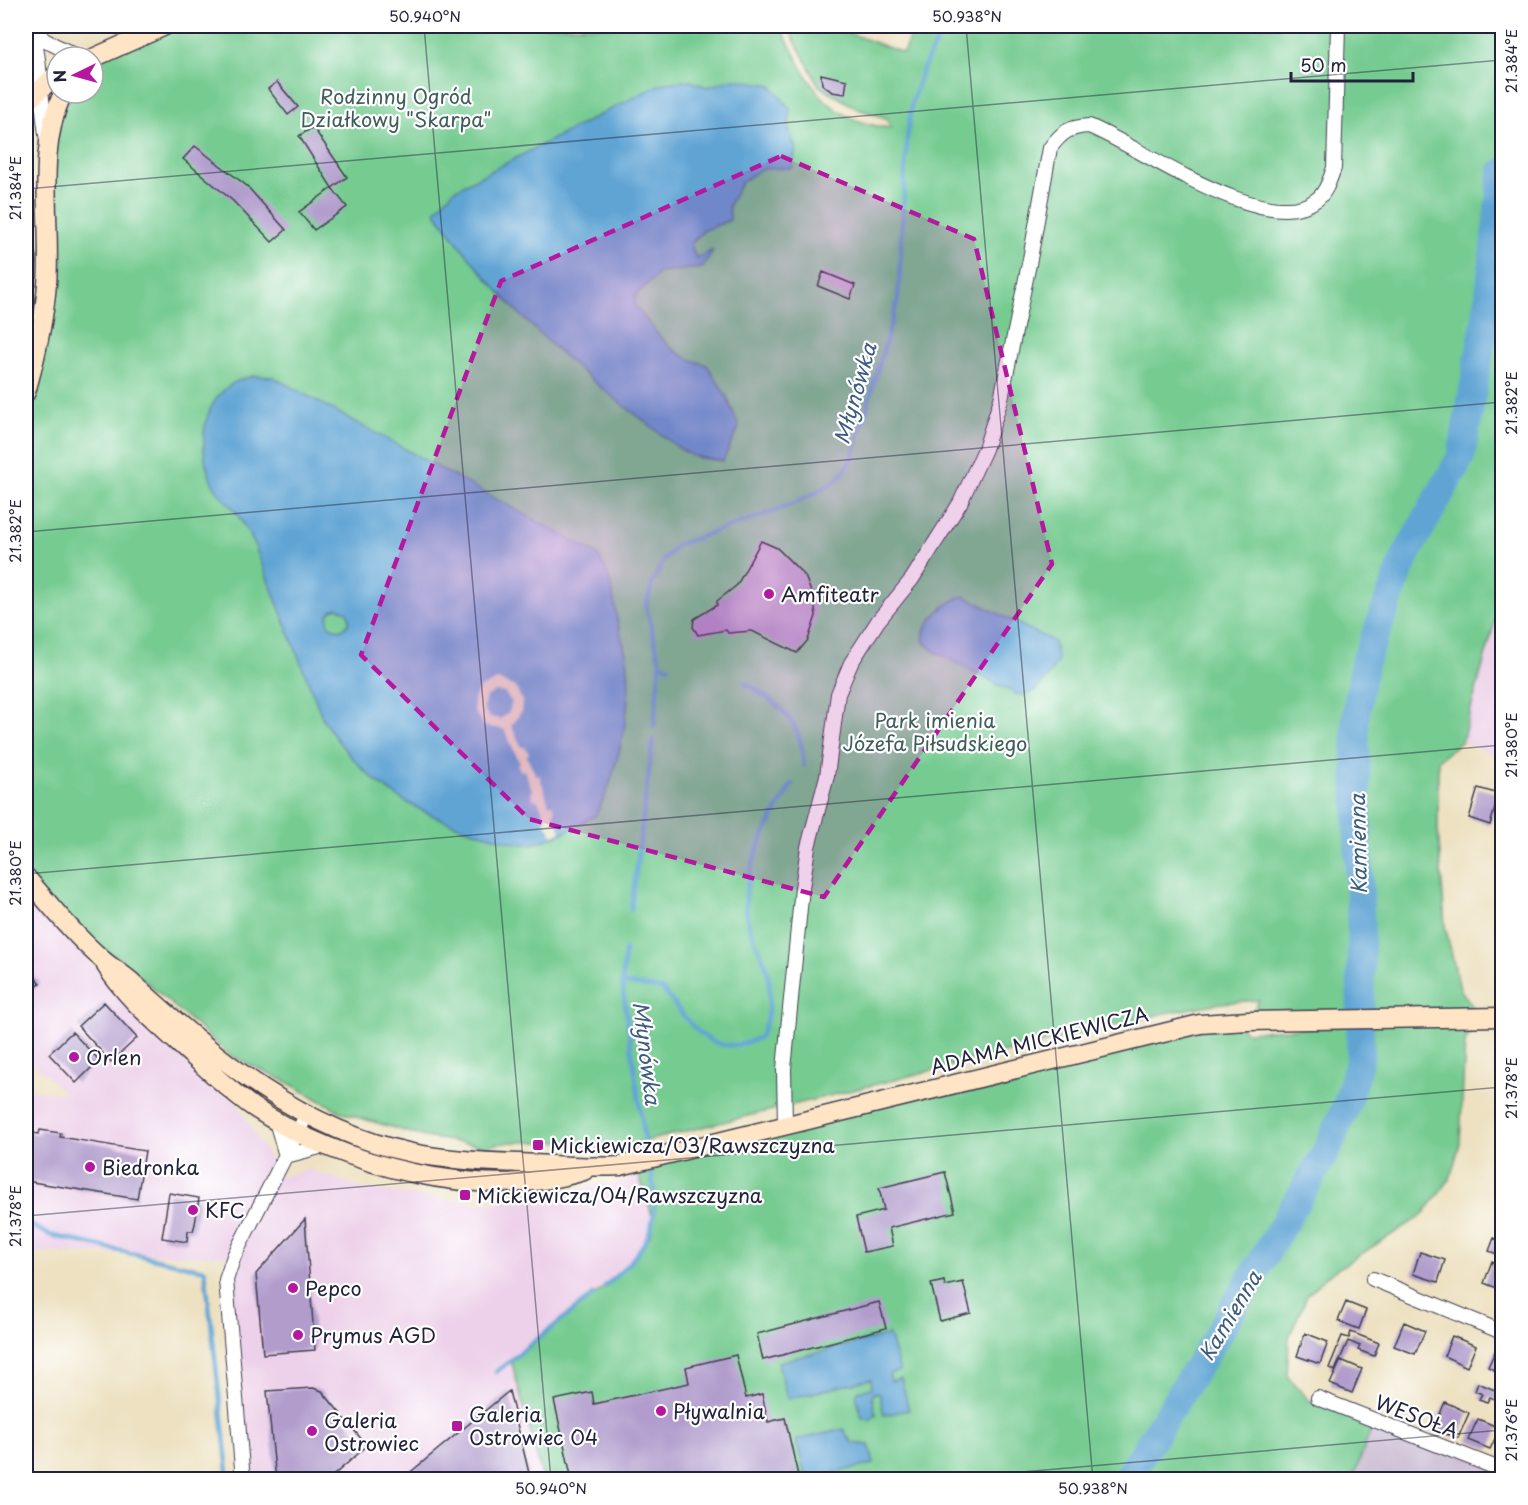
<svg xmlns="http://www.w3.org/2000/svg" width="1528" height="1505" font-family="'Playpen Sans',sans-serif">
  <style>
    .built { fill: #edd0e9 }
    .industrial { fill: #ccbed4 }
    .green { fill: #75cb90; stroke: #4c7666; stroke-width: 1.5 }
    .water { fill: #60a4d4; stroke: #416388; stroke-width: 1.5; fill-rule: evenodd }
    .pier { fill: #ede1c1; fill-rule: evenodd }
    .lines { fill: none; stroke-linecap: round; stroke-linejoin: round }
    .stream { stroke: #60a4d4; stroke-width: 4.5 }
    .river { stroke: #60a4d4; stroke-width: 28 }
    .building { fill: #b19ccc }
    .street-casing { stroke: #403f4f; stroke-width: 16 }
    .secondary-casing { stroke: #403f4f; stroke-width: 21 }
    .street { stroke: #fff; stroke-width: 14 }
    .secondary { stroke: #ffe4c6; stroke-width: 18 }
    .marked { fill: #b5179e; fill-opacity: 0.2; stroke: #b5179e; stroke-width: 4.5; stroke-dasharray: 12 8; stroke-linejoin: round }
    .ticks { fill: none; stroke: #22223b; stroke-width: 1.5; stroke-opacity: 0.45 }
    .poi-dot { fill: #b5179e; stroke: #fff; stroke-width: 2 }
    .labels { text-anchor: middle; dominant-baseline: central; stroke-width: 4.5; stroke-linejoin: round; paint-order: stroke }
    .park-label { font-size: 20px; fill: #3f5d59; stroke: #fff }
    .poi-label { font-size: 20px; fill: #22223b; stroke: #fff; text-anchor: start }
    .street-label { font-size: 20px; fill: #22223b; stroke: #fff }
    .water-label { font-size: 21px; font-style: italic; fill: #3e5c80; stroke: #fff }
    .neatline { fill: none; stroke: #22223b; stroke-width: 2 }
    .ticks-label { font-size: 15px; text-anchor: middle; fill: #22223b }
  </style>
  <rect width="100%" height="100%" fill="#fff"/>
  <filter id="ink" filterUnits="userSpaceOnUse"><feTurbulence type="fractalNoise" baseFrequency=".0167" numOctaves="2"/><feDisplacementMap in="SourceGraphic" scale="12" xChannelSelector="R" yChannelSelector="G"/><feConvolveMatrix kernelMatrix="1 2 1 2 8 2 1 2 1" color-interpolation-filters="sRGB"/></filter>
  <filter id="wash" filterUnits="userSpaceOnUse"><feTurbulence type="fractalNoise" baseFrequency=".008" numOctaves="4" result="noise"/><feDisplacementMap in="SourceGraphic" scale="24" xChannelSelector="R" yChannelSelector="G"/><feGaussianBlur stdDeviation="1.35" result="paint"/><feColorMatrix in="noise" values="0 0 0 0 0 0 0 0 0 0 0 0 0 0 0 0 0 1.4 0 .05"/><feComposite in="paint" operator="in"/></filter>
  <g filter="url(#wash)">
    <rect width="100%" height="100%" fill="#ede1c1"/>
    <!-- built -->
    <path class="built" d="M1502,596V759L1462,741Z
      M26,877L93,951L85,958L140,1017L236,1102L281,1177L308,1169L361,1188L464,1202L502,1203L562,1190L613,1184L642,1176L653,1226L638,1256L624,1271L511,1360L543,1479H243L226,1298L234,1256L26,1252V1089L66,1094L26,1057Z"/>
    <!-- industrial -->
    <path class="industrial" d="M1374,1420L1502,1470V1479L1353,1480Z"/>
    <!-- green -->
    <path class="green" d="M165,26H780C808,80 823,122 891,128L886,118L858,109L819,86L787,26H830L903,53L914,26H1502V596L1462,741L1438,760V829L1445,926L1460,989L1480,1017L1465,1042L1460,1143L1450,1179L1423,1215L1329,1274L1307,1296L1289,1337L1287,1376L1309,1400L1374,1420L1353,1479H543L511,1360C539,1338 654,1258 653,1224C652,1207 639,1179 634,1162L1232,1021L1247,1032L1439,1019L1248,1021L1259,1000L1221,1003L1165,1013L622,1147L604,1149L564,1142H511L484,1146L425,1137L343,1113L285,1081L230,1055L115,955L93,951L26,877V392L40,333L47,142L63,93H93V58Z"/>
    <!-- water -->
    <path class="water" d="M734,79L771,85L790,109L789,130L796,149L792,168L761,169L741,183L729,205L730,220L703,231L691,244L696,258L713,250L702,268L660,272L636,295L634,305C661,335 665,354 707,365L727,397L739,427L723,461C713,459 700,459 691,455C675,448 658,431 643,420C563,361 491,294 435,211L454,190L660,84L688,80L707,87Z
      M255,376L273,377L597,554C613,580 612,590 617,619C619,632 625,645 627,659C634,704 617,775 596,815C581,824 546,843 529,844C515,845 497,838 484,834C414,814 361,782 323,719L252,539C247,531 243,523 238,515C230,504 218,495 212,482C194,441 204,383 255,376ZM338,608L347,612C352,621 348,628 338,630L330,626C325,617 328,610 338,608Z
      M964,596L1054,642L1058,661C1048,675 1036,699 1016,694L932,650L924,642C919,624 949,599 964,596Z
      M889,1335L900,1371L889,1374L891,1381L901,1378L909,1410L884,1415L880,1395L875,1392L872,1396L876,1415L870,1420L862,1418L856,1395L858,1391L872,1388L871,1379L787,1399L778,1362Z
      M843,1429L852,1443L869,1445L874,1464L806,1479L796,1440Z"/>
    <!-- pier -->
    <path class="pier" d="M497,680L515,687L522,701L521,712L511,726L522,748L525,747L529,754L526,756L536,776L539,775L549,805L552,804L555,811L553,813L561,831L554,835L544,821L547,819L537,799L534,800L531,793L533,791L524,770L521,771L517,764L520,763L504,729L484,726L474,711V699L479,689ZM495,691L505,693L512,702L509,713L500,719L489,717L483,708L486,697Z"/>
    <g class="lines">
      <!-- stream -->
      <path class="stream" d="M660,663L669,667
        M745,683C781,705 802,721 804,766
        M654,726L660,663L646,606L653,581L663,561L677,545C721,528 802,507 837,479C845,473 848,465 853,456L898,299L907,139L912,102L922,71L938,38V26
        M631,910L653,740
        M625,950L622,983L647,1156
        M622,983L662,989C691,1023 710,1063 760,1037C772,1012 773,981 762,956C756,941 746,925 746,908C744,865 771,819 792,784
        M26,1223L50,1235L205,1270L229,1480
        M605,1286C649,1249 664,1221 649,1164
        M496,1372L593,1295"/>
      <!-- river -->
      <path class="river" d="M1126,1480L1213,1342L1326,1152L1346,1106L1360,1058L1361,943L1355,721L1364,664L1406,555L1461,457L1488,306L1502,173"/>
    </g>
    <g id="blocks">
      <!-- building -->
      <path class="building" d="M821,74L847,80L845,94L832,92L822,84Z
        M277,82L298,107L288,115L268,89Z
        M313,127L347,177L332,188L299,136Z
        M195,146L247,186L286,230L272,242L233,201L183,159Z
        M332,188L347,207L314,230L299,212Z
        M823,272L855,285L850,299L818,286Z
        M761,541L777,548L805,576L814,600L816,616L808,640L797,653L752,631L728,633L726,630L698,635L693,627L694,619L717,605V601L737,585Z
        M1478,788L1499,794L1490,825L1469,818Z
        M26,968L40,983L26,997Z
        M104,1002L137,1038L111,1062L78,1026Z
        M72,1032L99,1060L76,1083L49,1054Z
        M40,1130L61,1133L60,1137L145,1151L137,1199L26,1181V1132L39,1134Z
        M945,1172L955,1212L889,1228L893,1246L864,1252L856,1217L884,1210L879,1188Z
        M169,1193L199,1198L195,1224L193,1231H188L187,1242L162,1238Z
        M305,1219L315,1350L263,1354L256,1274Z
        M1494,1238L1502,1241V1251L1499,1250L1497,1254L1489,1251Z
        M1420,1252L1445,1260L1438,1282L1413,1274Z
        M1492,1261L1502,1265V1290L1484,1283Z
        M944,1281L945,1286L963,1282L971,1313L940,1321L931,1284Z
        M879,1302L886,1328L763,1360L757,1334Z
        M1346,1302L1366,1310L1359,1329L1338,1321Z
        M1404,1322L1425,1331L1415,1354L1394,1346Z
        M1351,1332L1379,1343L1374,1356L1358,1350L1360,1346L1348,1341L1335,1371L1329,1368L1342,1336L1349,1338Z
        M1305,1333L1328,1342L1320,1364L1297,1356Z
        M1452,1336L1476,1346L1467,1367L1444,1356Z
        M1498,1345L1502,1347V1374L1488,1367Z
        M736,1355L746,1398L762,1394L768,1422L785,1418L799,1480H572L554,1400L592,1392L594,1404L689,1383L686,1367Z
        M1341,1360L1362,1369L1352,1393L1330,1384Z
        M1478,1383L1502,1393V1403L1490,1397L1487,1402L1479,1399L1482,1394L1475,1391Z
        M313,1388L322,1391L367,1446L328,1480H276L267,1391Z
        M509,1391L529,1473L524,1475L525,1480H401Z
        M1445,1402L1469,1413L1458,1438L1434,1428Z
        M1478,1419L1500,1428L1490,1449L1468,1440Z"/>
    </g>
  </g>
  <g filter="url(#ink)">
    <use href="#blocks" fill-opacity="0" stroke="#403f4f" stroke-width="1.5"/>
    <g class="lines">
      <defs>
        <path id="street" d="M31,26C42,62 40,102 47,140
          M34,28L44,40L79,57
          M26,89L30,40
          M276,1121L286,1156
          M785,1125L784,1069L802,888L808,847L827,776L838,694L851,663L878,621L912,579L960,503L985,449L1001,399L1030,259L1050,148C1062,132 1069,127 1089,126C1139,146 1266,238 1316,200C1326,193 1330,179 1334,168L1338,26
          M286,1156L327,1145
          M1373,1279L1502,1332
          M1318,1398L1502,1470
          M243,1480L226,1280L234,1256L307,1114"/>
        <path id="secondary" d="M93,58L165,26
          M26,103L57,74
          M26,256V263
          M26,392C36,357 44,320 47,284C52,220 35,152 63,93
          M26,877C50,905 74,935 103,960C113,969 125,975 135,985C215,1058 302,1130 412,1153C447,1160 484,1162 520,1163C554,1165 587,1168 620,1166L1200,1024L1248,1021L1502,1017
          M106,966C125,996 151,1018 177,1042C202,1064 226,1088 253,1107C340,1166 483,1203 584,1171"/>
      </defs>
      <!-- street casing -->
      <use href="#street" class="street-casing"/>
      <!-- secondary casing -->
      <use href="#secondary" class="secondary-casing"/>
      <!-- street -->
      <use href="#street" class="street"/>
      <!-- secondary -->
      <use href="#secondary" class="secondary"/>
    </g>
  </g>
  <!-- marked area -->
  <path class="marked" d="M781,156L974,239L1052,564L824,897L529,819L361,655L501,281Z"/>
  <!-- ticks -->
  <path class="ticks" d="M424,26L551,1480M966,26L1093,1480M26,189L1502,60M26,532L1502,402M26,874L1502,745M26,1216L1502,1087M931,1480L1502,1430"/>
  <!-- markers -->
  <g class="poi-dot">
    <circle cx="769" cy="594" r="6"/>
    <circle cx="74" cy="1057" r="6"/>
    <rect x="532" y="1139" width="12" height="12" rx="3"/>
    <circle cx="90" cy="1167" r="6"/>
    <rect x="459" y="1189" width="12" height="12" rx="3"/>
    <circle cx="193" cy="1210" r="6"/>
    <circle cx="293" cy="1288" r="6"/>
    <circle cx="298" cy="1335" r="6"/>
    <circle cx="661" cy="1411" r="6"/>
    <rect x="451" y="1420" width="12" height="12" rx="3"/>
    <circle cx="312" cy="1431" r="6"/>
  </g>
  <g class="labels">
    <!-- park labels -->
    <g class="park-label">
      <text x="396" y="96">Rodzinny Ogród<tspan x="396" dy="23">Działkowy "Skarpa"</tspan></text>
      <text x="935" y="720">Park imienia<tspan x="935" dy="23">Józefa Piłsudskiego</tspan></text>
    </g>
    <!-- poi labels -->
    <g class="poi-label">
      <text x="781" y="594">Amfiteatr</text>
      <text x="86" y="1057">Orlen</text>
      <text x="550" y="1145">Mickiewicza/03/Rawszczyzna</text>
      <text x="102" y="1167">Biedronka</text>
      <text x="477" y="1195">Mickiewicza/04/Rawszczyzna</text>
      <text x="205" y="1210">KFC</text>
      <text x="305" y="1288">Pepco</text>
      <text x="310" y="1335">Prymus AGD</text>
      <text x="673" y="1411">Pływalnia</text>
      <text x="469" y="1414">Galeria<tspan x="469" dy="23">Ostrowiec 04</tspan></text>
      <text x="324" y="1420">Galeria<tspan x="324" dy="23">Ostrowiec</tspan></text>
    </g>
    <!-- street labels -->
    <g class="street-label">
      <text transform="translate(1039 1040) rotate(-14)">ADAMA MICKIEWICZA</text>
      <text transform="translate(1417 1416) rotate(21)">WESOŁA</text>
    </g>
    <!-- water labels -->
    <g class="water-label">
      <text transform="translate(854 393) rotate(-74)">Młynówka</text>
      <text transform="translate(1357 844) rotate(-91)">Kamienna</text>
      <text transform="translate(648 1053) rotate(83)">Młynówka</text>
      <text transform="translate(1229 1315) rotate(-59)">Kamienna</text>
    </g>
  </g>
  <!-- margin -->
  <rect width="1528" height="1505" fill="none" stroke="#fff" stroke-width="66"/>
  <!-- north arrow -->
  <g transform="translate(75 75) rotate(265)"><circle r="28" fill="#ffffff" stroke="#a7a7b1" stroke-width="1.5"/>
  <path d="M0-4.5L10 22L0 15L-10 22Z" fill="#b5179e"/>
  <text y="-9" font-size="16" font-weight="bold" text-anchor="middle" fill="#22223b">N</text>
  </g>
  <!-- scale -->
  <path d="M1291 72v9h122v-9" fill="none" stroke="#22223b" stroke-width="3"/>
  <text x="1300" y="72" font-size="18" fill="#22223b" stroke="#ffffff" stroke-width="4.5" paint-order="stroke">50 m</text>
  <rect x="33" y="33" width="1462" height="1439" class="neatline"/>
  <g class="ticks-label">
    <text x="425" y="22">50.940°N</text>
    <text x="967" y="22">50.938°N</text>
    <text transform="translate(1512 61) rotate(-90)" y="5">21.384°E</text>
    <text transform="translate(16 188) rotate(-90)" y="5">21.384°E</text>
    <text transform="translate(1512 403) rotate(-90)" y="5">21.382°E</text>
    <text transform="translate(16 531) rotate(-90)" y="5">21.382°E</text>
    <text transform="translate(1512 745) rotate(-90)" y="5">21.380°E</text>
    <text transform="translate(16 873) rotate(-90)" y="5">21.380°E</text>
    <text transform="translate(1512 1088) rotate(-90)" y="5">21.378°E</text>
    <text transform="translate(16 1216) rotate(-90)" y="5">21.378°E</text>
    <text transform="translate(1512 1430) rotate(-90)" y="5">21.376°E</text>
    <text x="551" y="1494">50.940°N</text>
    <text x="1093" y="1494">50.938°N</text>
  </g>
</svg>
